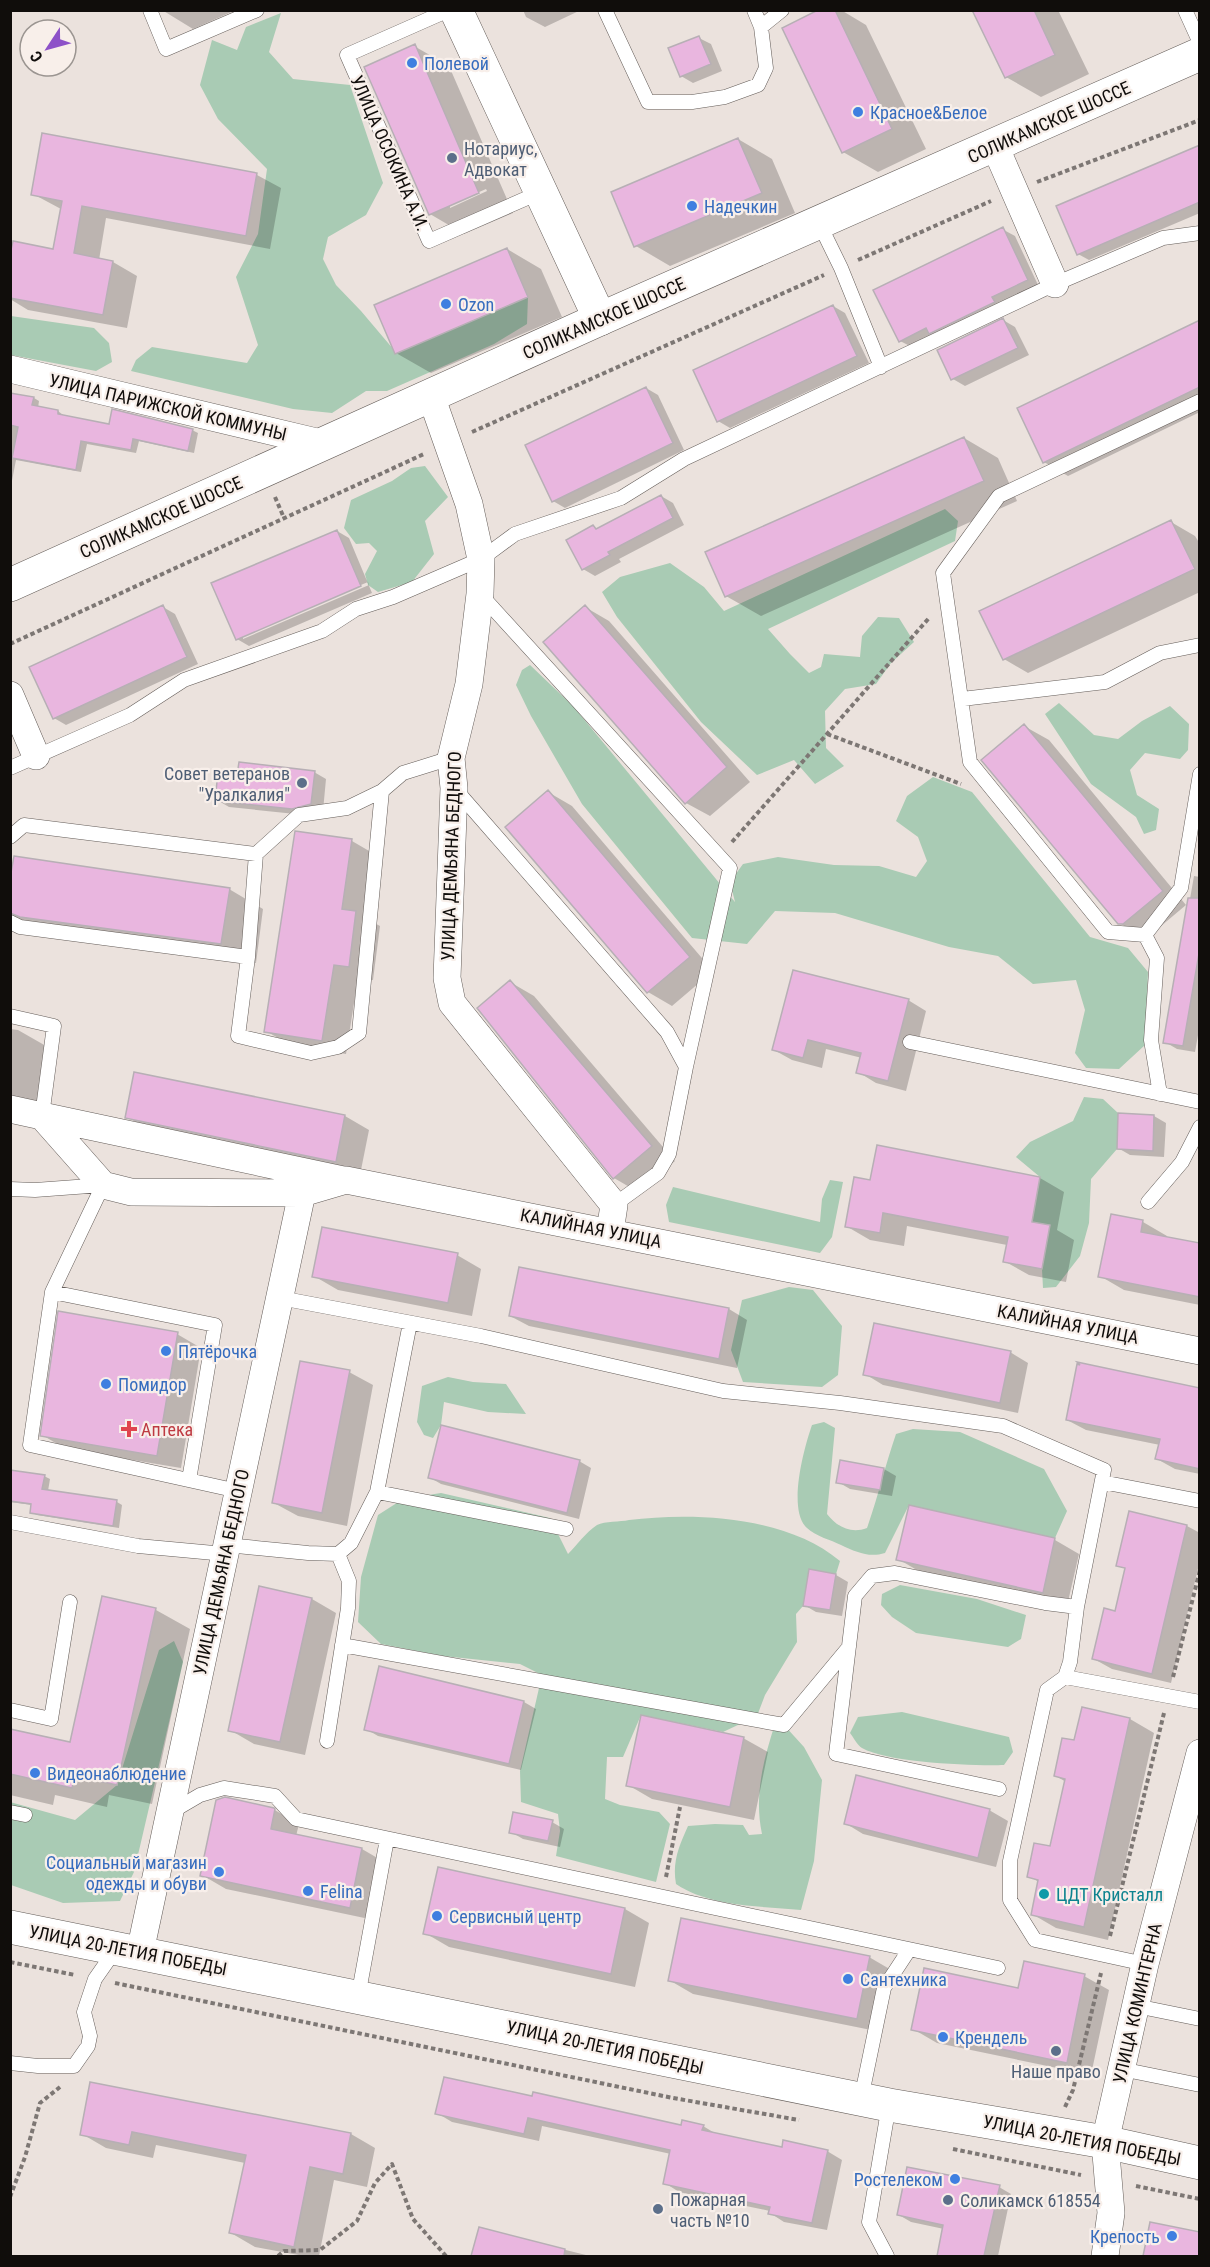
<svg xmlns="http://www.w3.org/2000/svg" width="1210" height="2267" font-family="'Roboto Condensed',sans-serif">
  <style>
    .green { fill: #a9cbb4 }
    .shadow { fill: #0003; fill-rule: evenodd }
    .building { fill: #e9b6df; stroke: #b7afb5; stroke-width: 1.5 }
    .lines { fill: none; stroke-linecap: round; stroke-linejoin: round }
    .service-casing { stroke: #645d59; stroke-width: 15 }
    .minor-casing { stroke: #645d59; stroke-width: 28 }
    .tertiary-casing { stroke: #645d59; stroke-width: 34 }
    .secondary-casing { stroke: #645d59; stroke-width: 34 }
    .trunk-casing { stroke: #645d59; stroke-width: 34 }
    .path { stroke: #7d7774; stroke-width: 4; stroke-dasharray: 4.5 3; stroke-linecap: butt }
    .service { stroke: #fff; stroke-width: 14 }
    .minor { stroke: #fff; stroke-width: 27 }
    .tertiary { stroke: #fff; stroke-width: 33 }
    .secondary { stroke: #fff; stroke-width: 33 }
    .trunk { stroke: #fff; stroke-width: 33 }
    .shop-dot { fill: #3f7fe0; stroke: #f8efea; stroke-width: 2 }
    .service-dot { fill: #5c6f8a; stroke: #f8efea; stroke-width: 2 }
    .health-dot { fill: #e0444e; stroke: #f8efea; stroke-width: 2 }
    .culture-dot { fill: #0f9aa8; stroke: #f8efea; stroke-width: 2 }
    .labels { text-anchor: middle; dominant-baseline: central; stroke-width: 4.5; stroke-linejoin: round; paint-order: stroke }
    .shop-label { font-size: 18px; fill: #366cbe; stroke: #f8efea; text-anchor: start }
    .street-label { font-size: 18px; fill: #100d0b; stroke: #f8efea }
    .service-label { font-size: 18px; fill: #4e5e75; stroke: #f8efea; text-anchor: start }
    .health-label { font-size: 18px; fill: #be3a42; stroke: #f8efea; text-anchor: start }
    .culture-label { font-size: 18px; fill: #0d838f; stroke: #f8efea; text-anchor: start }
  </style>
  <rect width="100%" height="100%" fill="#ebe2dd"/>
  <!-- green -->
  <path class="green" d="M281,13L269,52L293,79L350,85L383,183L366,215L328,237L323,259L336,285L361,311L394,350L528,297L527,324L494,344L387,391H366L332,413L293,409L131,371L136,360L152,347L247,363L258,345L236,277L258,234L267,169L218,119L200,85L212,40L237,50L246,27Z
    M11,316L94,328L109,343L112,362L96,371L11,355Z
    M425,466L448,497L425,521L434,554L412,582L378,592L368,585L365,574L377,551L369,543L356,544L344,528L351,500L392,481L411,468Z
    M945,509L958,521L955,541L768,629L790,654L809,673L821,667L824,654L860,657L862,636L878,617L899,618L914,642L891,663L876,684L845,689L825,711L826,748L844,766L815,784L794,760L757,775L701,722L617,617L602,592L620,577L670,563L704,587L724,611Z
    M530,665L573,706L735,902L730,882L743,864L778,857L834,865L879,866L916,877L927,861L918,837L896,821L907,796L933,777L972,792L1090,937L1128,948L1148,972L1145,1045L1119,1069L1086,1068L1075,1053L1085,1010L1076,980L1033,984L998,956L949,947L835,913L775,911L747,944L692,938L582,804L531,716L516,685L522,670Z
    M1059,703L1094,735L1118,739L1142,721L1170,706L1189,724L1188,750L1180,759L1145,753L1130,770L1137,795L1159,809L1156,830L1144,834L1136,817L1091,784L1045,714Z
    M1084,1097L1103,1099L1118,1113L1117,1149L1091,1179L1089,1223L1080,1256L1056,1287L1043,1288L1042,1269L1050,1225L1032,1222L1040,1177L1016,1157L1030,1142L1073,1121Z
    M830,1180L843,1182L832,1237L820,1253L669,1222L666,1205L673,1187L820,1222L822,1199Z
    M789,1287L813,1290L842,1326L838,1375L822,1387L743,1382L731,1350L742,1300Z
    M448,1377L473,1382L506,1384L526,1414L488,1412L444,1402L441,1425L433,1438L424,1435L417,1422L422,1386Z
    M824,1422L835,1428L827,1514C837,1527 851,1534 867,1528C878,1497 885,1466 896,1434L913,1429L960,1432L1044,1469L1067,1511L1055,1538L909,1505L885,1553C869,1558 856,1552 841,1545C831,1540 815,1536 807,1528C787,1510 804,1448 812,1425Z
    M441,1493L550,1518L568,1554C577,1545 586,1532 597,1525C605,1521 620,1522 629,1520C694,1512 787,1516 840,1561L836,1574L809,1570L803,1606L796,1614L797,1642L765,1695L757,1716L723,1732L641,1715L623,1757H607L605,1799L620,1805L659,1812L670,1824L656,1882L556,1856L560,1831L558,1814L521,1802L520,1771L542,1675L520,1664L443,1656L381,1644L358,1622L361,1577L378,1515L403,1499Z
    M900,1585L977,1599L1026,1615L1021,1639L1008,1647L916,1633L892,1617L881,1605L882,1594Z
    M174,1641L183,1662L134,1872L120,1901L63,1903L11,1885L10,1802L75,1820L117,1785L159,1650Z
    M902,1712L1009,1737L1013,1752L1004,1765C972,1766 889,1763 862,1748C857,1745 854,1738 850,1733L858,1717Z
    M775,1724L784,1725L804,1747L822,1780L814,1861L801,1910C761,1906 710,1907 676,1884C672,1862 679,1846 688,1826L715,1824L743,1825L749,1835L762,1834C754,1796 763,1761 775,1724Z"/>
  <!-- shadow -->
  <path class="shadow" d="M162,10H236L193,29Z
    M523,10H581L545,27L526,17Z
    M821,10H841L866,25L926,149L878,172L843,152L784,28Z
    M974,10H1058L1089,74L1041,97L1006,77Z
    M699,38L711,44L722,71L693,83L681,76Z
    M414,46L449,66L513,213L464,234L430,214ZM486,189L487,191L450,208V205Z
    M738,139L772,159L795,213L670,266L636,246Z
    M1200,146V213L1089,260L1078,254Z
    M257,175L281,188L270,249L106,218L99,260L113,262L137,276L127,328L28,310L10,299V262L54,250L61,209L33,194Z
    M1002,229L1015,236L1039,287L912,347L900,341Z
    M507,249L541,269L562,317L431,373L396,353Z
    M833,306L845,313L869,363L730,428L718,421Z
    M1003,320L1015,327L1029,355L965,386L953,379L939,350Z
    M1200,321V412L1068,476L1044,462Z
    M646,388L658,395L684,450L565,508L553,501Z
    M10,394L34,398L39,401L38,408L58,411L63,415V417L111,426L192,430L198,433L194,453L139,441L136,453L87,444L81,472L16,460L10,491Z
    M964,438L998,458L1017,501L761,616L726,596Z
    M661,496L673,503L684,525L619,559L621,562L595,576L583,569L593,527L598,530Z
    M1171,522L1195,536L1200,544V592L1028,673L1004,659Z
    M337,531L349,538L372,593L249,646L237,639ZM368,582L369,585L243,639V635Z
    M163,607L175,614L198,664L66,725L54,718Z
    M585,607L609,621L750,782L710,816L686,803Z
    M1024,726L1049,740L1186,905L1148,937H1144L1119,923Z
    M314,772L326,779L323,811L305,815L229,807L217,800L238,777Z
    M548,792L572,806L713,971L672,1006L648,992L507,827Z
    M296,832L352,841L376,855L367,919L380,926L373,980L358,978L346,1054L290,1045L266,1031Z
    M1194,876L1200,877V1024L1195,1052L1177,1049L1165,1042Z
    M10,888L229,889L263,909L256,963L56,936L10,916Z
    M510,982L534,996L675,1161L638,1192L614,1178Z
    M908,1000L926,1011L906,1091L876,1083L858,1072L862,1058L826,1049L822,1068L792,1060L774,1050Z
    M10,1029L18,1030L53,1050L40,1110L10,1103Z
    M136,1074L345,1116L369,1130L360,1175L151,1131L127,1117Z
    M1154,1116L1166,1123L1164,1157L1130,1155L1118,1148Z
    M878,1147L1040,1178L1064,1192L1057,1230L1074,1240L1066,1282L1029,1275L1004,1261L1007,1245L907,1226L904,1246L870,1240L846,1226L871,1182Z
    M1143,1222L1167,1236L1166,1238L1200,1245V1305L1124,1290L1100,1276Z
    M457,1255L481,1269L472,1316L338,1290L314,1276Z
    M521,1268L729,1309L747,1320L737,1368L529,1326L510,1316Z
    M177,1334L201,1348L181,1468L66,1449L42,1435Z
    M1010,1352L1028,1363L1018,1413L883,1385L865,1374Z
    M349,1372L373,1385L347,1526L298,1516L274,1503Z
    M1200,1389V1474L1175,1469L1157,1459L1160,1445L1086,1430L1067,1420Z
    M579,1461L591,1468L579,1519L441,1484L429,1477Z
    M841,1462L884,1469L896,1476L892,1496L850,1489L838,1482Z
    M10,1471L44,1476L50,1479L48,1491L117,1502L122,1505L119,1528L37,1515L31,1512L32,1505L10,1502Z
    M910,1507L1055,1540L1079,1554L1067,1606L922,1573L898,1559Z
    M1187,1526L1200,1533V1560L1171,1683L1112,1669L1094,1659L1116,1612L1126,1569L1118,1565Z
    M836,1575L848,1582L842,1616L816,1612L804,1605Z
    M103,1598L156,1610L190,1629L152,1804L109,1795L107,1807L55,1795L53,1805L10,1795V1730L71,1744Z
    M312,1599L336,1613L305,1755L254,1744L230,1730Z
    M380,1668L524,1702L536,1709L521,1770L378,1736L366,1729Z
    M1083,1709L1130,1719L1154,1733L1108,1940L1056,1928L1032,1914L1039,1882L1029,1876L1051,1848L1066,1782L1056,1776L1076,1742Z
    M743,1738L768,1752L754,1820L652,1799L628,1785Z
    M273,1809L299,1824L296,1836L362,1849L386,1863L374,1920L226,1889L202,1875Z
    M989,1810L1008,1821L996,1867L863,1834L845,1823Z
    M552,1822L564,1829L560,1847L523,1839L511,1832Z
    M625,1909L649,1923L635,1987L449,1947L425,1933Z
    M869,1957L893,1971L881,2032L693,1994L669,1980Z
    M1084,1976L1109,1990L1091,2075L937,2043L913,2029L1020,1990Z
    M92,2083L351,2134L375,2148L367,2187L334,2180L319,2256H304L255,2247L231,2233L245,2163L156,2145L153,2158L106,2148L82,2134Z
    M533,2098L682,2126H703L718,2135L783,2149L827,2151L842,2160L827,2230L784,2222L770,2213V2211L679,2192L665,2183L671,2154L542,2126L539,2141L452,2122L437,2113Z
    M999,2187L1011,2194L998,2256H938L944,2229L911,2222L899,2215Z
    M1152,2223L1200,2233V2256H1145Z
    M480,2229L590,2256H472Z"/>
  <!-- building -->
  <path class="building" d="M818,10H835L892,129L842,153L782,28Z
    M972,10H1034L1055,55L1005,78Z
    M699,36L711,64L680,77L668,48Z
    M415,44L479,193L429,215L364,67Z
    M42,133L257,173L246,236L82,206L74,253L113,261L103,315L10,298V254L13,241L53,249L62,201L31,195Z
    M738,138L762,193L634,247L611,192Z
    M1200,145V202L1077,255L1056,206Z
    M1003,227L1028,280L992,297L995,302L929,334L926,328L899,342L873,290Z
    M507,248L528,297L395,354L374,305Z
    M833,305L857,356L717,422L693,370Z
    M1003,318L1018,348L951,380L937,350Z
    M1200,320V387L1043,463L1017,408Z
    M646,387L673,443L552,502L525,445Z
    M10,393L34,397L32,405L58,410V414L109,424L112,409L193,429L188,451L133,439L131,450L81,441L76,470L12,458L18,427L10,425Z
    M964,437L984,481L725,597L705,552Z
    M661,495L673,518L608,552L610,555L582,570L566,540L593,525L596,529Z
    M1171,520L1195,569L1003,660L979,611Z
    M337,530L361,586L236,640L211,583Z
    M163,605L187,657L53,719L29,667Z
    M585,605L727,767L685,804L543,642Z
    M1024,724L1163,891L1123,924H1118L981,760Z
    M239,762L315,771L311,804L292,809L215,801L218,772L237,775Z
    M548,790L690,957L647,993L505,827Z
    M295,831L352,839L342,909L356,911L349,967L334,965L322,1041L264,1032Z
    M14,856L230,888L221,944L20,917L10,913V878Z
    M1188,898H1200V948L1183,1046L1163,1043Z
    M793,970L909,999L888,1081L856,1073L861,1053L808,1040L803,1058L772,1050Z
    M510,980L652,1146L613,1179L477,1008Z
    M134,1072L345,1115L336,1162L125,1118Z
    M1118,1113L1154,1115L1153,1151L1117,1149Z
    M877,1145L1040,1177L1032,1222L1050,1225L1042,1269L1003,1262L1008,1237L883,1213L880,1233L845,1227L854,1177L870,1180Z
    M1111,1214L1143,1220L1141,1232L1200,1243V1297L1098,1277Z
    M322,1227L458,1253L448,1303L312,1277Z
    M519,1267L729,1308L719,1359L509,1316Z
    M58,1311L178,1332L157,1456L40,1436Z
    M874,1323L1011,1351L1000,1403L863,1375Z
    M300,1361L350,1370L322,1513L272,1503Z
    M1077,1362L1200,1388V1469L1155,1459L1160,1439L1066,1420L1077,1364L1080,1365Z
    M441,1425L580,1460L567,1513L428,1478Z
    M840,1460L884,1468L880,1490L836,1483Z
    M10,1470L45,1475L42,1489L117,1500L113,1526L30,1513L31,1504L10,1501Z
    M909,1505L1055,1538L1043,1593L896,1560Z
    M1129,1511L1187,1525L1152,1674L1092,1659L1104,1608L1115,1611L1125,1568L1116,1566Z
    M809,1569L836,1574L830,1610L803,1606Z
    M259,1586L312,1598L280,1742L228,1731Z
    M102,1596L156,1608L117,1785L75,1776L72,1788L10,1774V1729L70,1742Z
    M379,1666L524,1701L509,1764L364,1730Z
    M1082,1707L1130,1718L1084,1927L1031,1915L1038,1880L1027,1877L1034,1843L1050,1846L1065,1779L1054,1776L1062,1738L1074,1740Z
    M641,1715L744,1737L730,1807L626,1786Z
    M856,1775L990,1809L978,1858L844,1824Z
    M225,1797L274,1808L275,1809L271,1829L362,1848L350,1908L200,1876L216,1800Z
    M513,1812L553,1820L548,1841L509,1833Z
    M438,1867L625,1908L611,1974L423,1934Z
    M681,1918L870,1956L857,2019L668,1981Z
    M1024,1961L1085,1974L1067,2063L911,2030L924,1968L1018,1988Z
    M444,2077L532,2096L533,2092L681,2125L682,2120L704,2125L702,2130L782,2147L783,2140L828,2150L812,2223L768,2214L770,2207L663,2184L670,2150L528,2118L524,2134L435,2114Z
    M90,2082L351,2133L343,2174L310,2167L294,2247L229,2233L246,2155L132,2132L129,2145L80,2135Z
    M907,2167L1000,2185L984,2256H937L943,2225L897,2215Z
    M1150,2222L1200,2232V2256H1143Z
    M479,2227L565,2249L564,2256H471Z"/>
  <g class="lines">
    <defs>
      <path id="service" d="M150,10L166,49L257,10
        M449,10L347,55L429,241L541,192
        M605,10L648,102H692L725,97L758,85L766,68L761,27L782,10
        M754,10L761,27
        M1185,10L1200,43
        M819,223L841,268L881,367
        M481,595L730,868L686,1067
        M962,699L1105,682L1160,653L1200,645
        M10,768L130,715L184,680L322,631L356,609L393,597L481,559L515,534L621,498L684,459L1055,284L1163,238L1200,233
        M456,790L667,1032L686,1067L669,1154L658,1173L614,1205
        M382,791L347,808L299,815L256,854L248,957L238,1036L311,1053L338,1047L359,1033L382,791L403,773L451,758
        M10,837L24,825L256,854
        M10,922L20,927L248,957
        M1145,935L1108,932L970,762L943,573L999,496L1200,401
        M1145,935L1181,888L1200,774
        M1145,935L1157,958L1151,1040L1160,1094
        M10,1016L54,1026L42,1116
        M910,1042L1200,1102
        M10,1189L35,1190L103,1185L52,1292L30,1445L238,1491
        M1148,1202L1182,1162L1200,1127
        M52,1292L215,1325L189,1480
        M280,1298L481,1336L723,1391L840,1403L1003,1426L1104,1470L1077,1607L1070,1662L1065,1677L1047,1690L1010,1861V1900L1035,1940L1145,1964
        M1102,1482L1200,1501
        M377,1492L566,1529
        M10,1522L138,1546L225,1554
        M227,1545L308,1553L338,1554L351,1543L377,1492L410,1323
        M342,1645L784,1725L849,1647
        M1065,1677L1200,1702
        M10,1710L51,1719L70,1602
        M327,1741L348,1608L349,1581L338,1554
        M999,1789L836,1754L855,1596L872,1576L895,1573L1045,1603L1077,1607
        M10,1812L25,1815
        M171,1812L200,1795L224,1788L275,1796L296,1819L998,1968
        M358,1997L387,1839
        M1136,2006L1200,2019
        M10,2063L38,2066H74L88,2046L90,2036L84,2012L95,1979L116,1949
        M1121,2069L1200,2085
        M861,2099L884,1988L909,1950
        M887,2256L869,2222L889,2105"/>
      <path id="minor" d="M995,146L1055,284
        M10,369L325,444
        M431,396L469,504L481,559L480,594L469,684L451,758L454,788L447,978L452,1003L614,1205L610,1232
        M10,695L36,756
        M10,1109L42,1116L103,1185L131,1192L302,1193L346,1180L1200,1351
        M42,1116L343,1180
        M140,1952L302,1193
        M1105,2256L1111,2213L1105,2142L1145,1964L1200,1753"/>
      <path id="tertiary" d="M456,10L600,319"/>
      <path id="secondary" d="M10,1927L889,2105L1105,2142L1200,2163"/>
      <path id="trunk" d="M10,585L600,319L1200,54"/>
    </defs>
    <!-- service casing -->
    <use href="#service" class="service-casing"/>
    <!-- minor casing -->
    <use href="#minor" class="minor-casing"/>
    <!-- tertiary casing -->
    <use href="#tertiary" class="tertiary-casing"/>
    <!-- secondary casing -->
    <use href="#secondary" class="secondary-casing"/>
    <!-- trunk casing -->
    <use href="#trunk" class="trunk-casing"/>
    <!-- path -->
    <path class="path" d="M1037,182L1200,120
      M858,260L991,201
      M472,432L824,275
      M275,497L284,518
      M10,644L424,454
      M827,734L961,784
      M732,842L929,618
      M1173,1677L1200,1570
      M666,1877L680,1807
      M1110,1936L1164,1713
      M10,1962L75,1975
      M115,1983L673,2098L799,2120
      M1065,2107L1073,2090L1101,1973
      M953,2149L1081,2175
      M1136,2186L1200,2199
      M10,2197L25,2157L40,2103L60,2087
      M278,2256L284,2251L320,2250L357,2221L375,2183L392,2164L413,2219L446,2256"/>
    <!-- service -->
    <use href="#service" class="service"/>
    <!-- minor -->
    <use href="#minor" class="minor"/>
    <!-- tertiary -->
    <use href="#tertiary" class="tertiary"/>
    <!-- secondary -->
    <use href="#secondary" class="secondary"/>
    <!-- trunk -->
    <use href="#trunk" class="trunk"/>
  </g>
  <!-- markers -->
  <g class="shop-dot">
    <circle cx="412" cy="63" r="6"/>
    <circle cx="858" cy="112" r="6"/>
    <circle cx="692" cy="206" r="6"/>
    <circle cx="446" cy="304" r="6"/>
    <circle cx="166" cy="1351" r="6"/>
    <circle cx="106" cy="1384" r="6"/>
    <circle cx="35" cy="1773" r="6"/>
    <circle cx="219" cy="1872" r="6"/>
    <circle cx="308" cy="1891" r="6"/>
    <circle cx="437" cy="1916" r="6"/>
    <circle cx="848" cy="1979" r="6"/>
    <circle cx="943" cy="2037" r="6"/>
    <circle cx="955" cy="2179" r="6"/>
    <circle cx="1172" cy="2236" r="6"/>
  </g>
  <g class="service-dot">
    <circle cx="452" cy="158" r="6"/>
    <circle cx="302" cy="783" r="6"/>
    <circle cx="1056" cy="2051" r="6"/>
    <circle cx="948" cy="2200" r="6"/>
    <circle cx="658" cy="2209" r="6"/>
  </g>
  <path class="health-dot" d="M126 1420h6v6h6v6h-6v6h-6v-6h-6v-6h6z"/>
  <circle class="culture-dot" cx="1044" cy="1894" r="6"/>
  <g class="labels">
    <!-- shop labels -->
    <g class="shop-label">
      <text x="424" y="63">Полевой</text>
      <text x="870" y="112">Красное&amp;Белое</text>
      <text x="704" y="206">Надечкин</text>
      <text x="458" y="304">Ozon</text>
      <text x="178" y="1351">Пятёрочка</text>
      <text x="118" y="1384">Помидор</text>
      <text x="47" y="1773">Видеонаблюдение</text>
      <text x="207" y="1862" text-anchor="end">Социальный магазин<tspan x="207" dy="21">одежды и обуви</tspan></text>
      <text x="320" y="1891">Felina</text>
      <text x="449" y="1916">Сервисный центр</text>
      <text x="860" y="1979">Сантехника</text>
      <text x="955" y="2037">Крендель</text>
      <text x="943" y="2179" text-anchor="end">Ростелеком</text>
      <text x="1160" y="2236" text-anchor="end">Крепость</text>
    </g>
    <!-- street labels -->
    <g class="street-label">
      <text transform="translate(1049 122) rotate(-24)">СОЛИКАМСКОЕ ШОССЕ</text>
      <text transform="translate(390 153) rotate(66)">УЛИЦА ОСОКИНА А.И.</text>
      <text transform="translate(604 318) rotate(-24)">СОЛИКАМСКОЕ ШОССЕ</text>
      <text transform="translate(168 407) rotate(13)">УЛИЦА ПАРИЖСКОЙ КОММУНЫ</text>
      <text transform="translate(161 517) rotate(-24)">СОЛИКАМСКОЕ ШОССЕ</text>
      <text transform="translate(451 856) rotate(-88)">УЛИЦА ДЕМЬЯНА БЕДНОГО</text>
      <text transform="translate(591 1228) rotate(11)">КАЛИЙНАЯ УЛИЦА</text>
      <text transform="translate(1068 1324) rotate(11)">КАЛИЙНАЯ УЛИЦА</text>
      <text transform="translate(221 1572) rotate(-78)">УЛИЦА ДЕМЬЯНА БЕДНОГО</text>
      <text transform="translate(128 1950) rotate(11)">УЛИЦА 20-ЛЕТИЯ ПОБЕДЫ</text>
      <text transform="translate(1137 2003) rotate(-77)">УЛИЦА КОМИНТЕРНА</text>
      <text transform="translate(605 2047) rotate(12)">УЛИЦА 20-ЛЕТИЯ ПОБЕДЫ</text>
      <text transform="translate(1082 2140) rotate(11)">УЛИЦА 20-ЛЕТИЯ ПОБЕДЫ</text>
    </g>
    <!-- service labels -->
    <g class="service-label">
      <text x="464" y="148">Нотариус,<tspan x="464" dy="21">Адвокат</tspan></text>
      <text x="290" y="773" text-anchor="end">Совет ветеранов<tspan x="290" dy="21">"Уралкалия"</tspan></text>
      <text x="1056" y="2071" text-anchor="middle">Наше право</text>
      <text x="670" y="2199">Пожарная<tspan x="670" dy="21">часть №10</tspan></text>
      <text x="960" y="2200">Соликамск 618554</text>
    </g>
    <!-- health labels -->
    <g class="health-label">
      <text x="141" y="1429">Аптека</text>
    </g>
    <!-- culture labels -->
    <g class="culture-label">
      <text x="1056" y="1894">ЦДТ Кристалл</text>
    </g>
  </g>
  <!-- border -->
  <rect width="1210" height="2267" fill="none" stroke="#100d0b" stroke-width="24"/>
  <!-- north arrow -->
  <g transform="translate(48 48) rotate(234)"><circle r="28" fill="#f8efea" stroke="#9b9591" stroke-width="1.5"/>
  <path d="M0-4.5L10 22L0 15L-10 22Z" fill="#8d51c8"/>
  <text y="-9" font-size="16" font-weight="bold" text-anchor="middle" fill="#100d0b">С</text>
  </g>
</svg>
